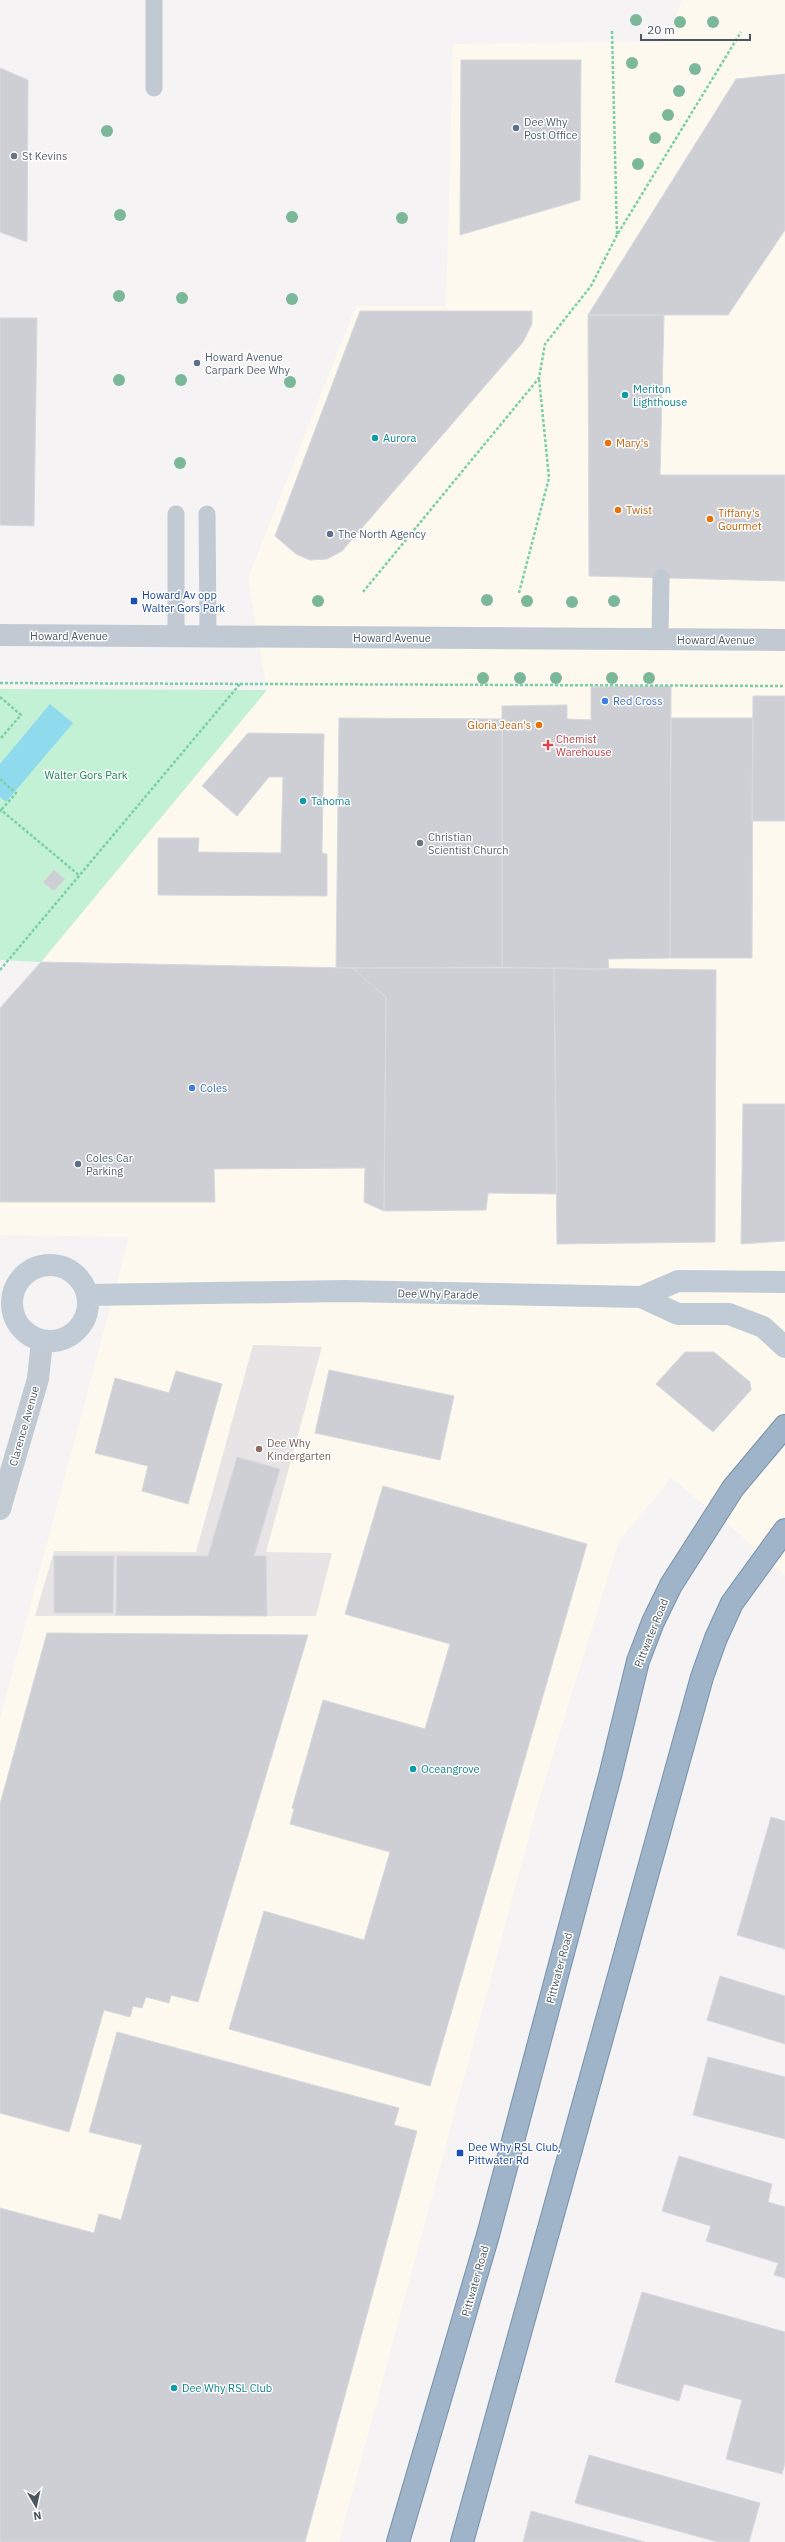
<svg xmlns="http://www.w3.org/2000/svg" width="785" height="2542" font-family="'IBM Plex Sans',sans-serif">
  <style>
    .commercial { fill: #fdf9ef }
    .education { fill: #e6e4e5 }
    .green { fill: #c3f1d5 }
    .water { fill: #90daee }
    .building { fill: #cdcfd5; stroke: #d7d9de }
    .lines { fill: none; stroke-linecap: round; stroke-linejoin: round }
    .trunk-casing { stroke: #7690ad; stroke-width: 24 }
    .path { stroke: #7ad0a6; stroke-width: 2.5; stroke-dasharray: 3 2; stroke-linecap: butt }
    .service { stroke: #c1cad2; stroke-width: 17 }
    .minor { stroke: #c1cad2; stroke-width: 22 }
    .secondary { stroke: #c1cbd6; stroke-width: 22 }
    .trunk { stroke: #9fb4c9; stroke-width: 22 }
    .tree { fill: #7bb799 }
    .service-dot { fill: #5c6f8a; stroke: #fff; stroke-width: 1.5 }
    .worship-dot { fill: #6b7280; stroke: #fff; stroke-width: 1.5 }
    .culture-dot { fill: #0f9aa8; stroke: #fff; stroke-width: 1.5 }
    .food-dot { fill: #e8710a; stroke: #fff; stroke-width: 1.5 }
    .transit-dot { fill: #1a4fb4; stroke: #fff; stroke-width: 1.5 }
    .shop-dot { fill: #3f7fe0; stroke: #fff; stroke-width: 1.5 }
    .health-dot { fill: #e0444e; stroke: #fff; stroke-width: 1.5 }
    .education-dot { fill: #8d6e63; stroke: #fff; stroke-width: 1.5 }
    .labels { text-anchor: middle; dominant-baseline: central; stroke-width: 3; stroke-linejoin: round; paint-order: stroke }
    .service-label { font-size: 11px; fill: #4e5e75; stroke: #fff; text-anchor: start }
    .worship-label { font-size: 11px; fill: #5b616d; stroke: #fff; text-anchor: start }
    .culture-label { font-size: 11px; fill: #0d838f; stroke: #fff; text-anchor: start }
    .food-label { font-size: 11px; fill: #c56008; stroke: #fff; text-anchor: start }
    .transit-label { font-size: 11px; fill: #164399; stroke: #fff; text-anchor: start }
    .street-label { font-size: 11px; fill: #4a5661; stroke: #fff }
    .shop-label { font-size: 11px; fill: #366cbe; stroke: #fff; text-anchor: start }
    .health-label { font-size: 11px; fill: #be3a42; stroke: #fff; text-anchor: start }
    .park-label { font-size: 11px; fill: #17864f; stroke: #fff }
    .education-label { font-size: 11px; fill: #785e54; stroke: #fff; text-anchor: start }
  </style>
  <rect width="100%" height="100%" fill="#f5f3f3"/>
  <!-- commercial -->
  <path class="commercial" d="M682,0H785V1576L736,1531L671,1478L619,1541L538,1803L339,2542H0V1719L129,1237L0,1235V1007L41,962L267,690L248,578L356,306H446L453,44L667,41Z"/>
  <!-- education -->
  <path class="education" d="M253,1345L322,1347L266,1552L332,1553L316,1616H35L54,1551L196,1552Z"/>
  <!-- green -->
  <path class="green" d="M0,689L267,690L41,962L0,960Z"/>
  <!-- water -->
  <path class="water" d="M50,704L73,723L6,802L0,797V764Z"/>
  <!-- building -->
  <path class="building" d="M461,60H581L580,200L460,235Z
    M0,68L28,80L27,242L0,232Z
    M785,74V230L728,315H588L736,79Z
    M360,311H532V324L523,342L342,551L327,559L310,560L296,554L275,536Z
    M588,315H664L660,475H785V581L589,576Z
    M0,318H37L34,526L0,525Z
    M671,686L670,958L608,959L609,970L502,967V706L567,705V719L591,720V687Z
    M753,696H785V821H752Z
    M339,718L502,719V967L336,968Z
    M671,718H753L752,958H670Z
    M248,733L324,734L322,853L327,854V896L158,895V838H199L198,852L281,853L283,777H269L237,816L202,786Z
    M54,870L65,879L54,891L43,882Z
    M41,962L352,968L386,997L384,1211L364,1202L365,1168L214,1169L215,1202H0V1008Z
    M352,968H554L557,1194L488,1193L486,1210L384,1211L386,997Z
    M554,968L716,970L715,1242L557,1244Z
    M743,1104H785V1241L741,1244Z
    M685,1352H714L750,1382L751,1390L713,1432L656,1384Z
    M329,1370L454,1396L440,1460L315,1433Z
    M176,1371L222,1384L188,1504L142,1491L148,1466L95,1453L115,1378L169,1393Z
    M237,1457L280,1469L254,1556H266L267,1616L116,1615L117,1556H208Z
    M383,1486L587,1544L430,2086L229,2029L264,1911L364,1940L390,1852L290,1824L294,1809L292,1808L323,1700L425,1729L450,1644L345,1614Z
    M54,1556H114L113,1613H54Z
    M47,1633L308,1635L198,2002L171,1995L169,2003L146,1997L142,2008L133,2006L130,2017L104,2010L69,2132L0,2113V1804Z
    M771,1817L785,1821V1949L737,1935Z
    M720,1976L785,1996V2044L707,2020Z
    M117,2032L399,2108L394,2125L417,2131L305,2542H0V2208L94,2233L99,2214L121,2220L142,2145L89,2132Z
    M708,2057L785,2077V2139L693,2115Z
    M679,2156L772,2184L768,2202L785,2207V2278L774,2275L778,2263L706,2241L711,2226L662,2211Z
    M642,2292L785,2332V2463L782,2474L726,2459L742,2400L684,2384L679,2401L615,2382Z
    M589,2455L760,2503L749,2542H718L575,2503Z
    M531,2511L645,2542H523Z"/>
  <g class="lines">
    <defs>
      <path id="trunk" d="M398,2542L488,2235L610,1776L638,1661L653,1622L671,1585L733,1488L785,1426
        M462,2542L702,1677L716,1638L732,1603L785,1530"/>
    </defs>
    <!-- trunk casing -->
    <use href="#trunk" class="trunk-casing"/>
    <!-- path -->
    <path class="path" d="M612,31L617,235
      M363,592L539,378L545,344L591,286L617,235L741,32
      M519,593L549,478L539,378
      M0,683L785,686
      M0,697L21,715L0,739
      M0,779L16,793L1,810
      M0,812L1,810L80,876
      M0,970L240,684"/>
    <!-- service -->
    <path class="service" d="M154,88V0
      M176,514V636
      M207,514L208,636
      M660,639L661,578"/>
    <!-- minor -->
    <path class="minor" d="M0,635L785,640
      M0,1509L38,1379L42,1341"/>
    <!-- secondary -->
    <path class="secondary" d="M12 1303a38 38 0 1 1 76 0a38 38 0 1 1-76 0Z
      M88,1295L343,1291L641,1297L678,1281L785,1282
      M641,1297L678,1314H729L763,1327L785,1347"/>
    <!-- trunk -->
    <use href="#trunk" class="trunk"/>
  </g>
  <!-- trees -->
  <g class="tree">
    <circle cx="636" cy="20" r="6"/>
    <circle cx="680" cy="22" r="6"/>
    <circle cx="713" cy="22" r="6"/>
    <circle cx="632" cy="63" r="6"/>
    <circle cx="695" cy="69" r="6"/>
    <circle cx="679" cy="91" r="6"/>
    <circle cx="668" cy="115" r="6"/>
    <circle cx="107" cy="131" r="6"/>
    <circle cx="655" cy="138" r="6"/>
    <circle cx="638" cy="164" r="6"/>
    <circle cx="120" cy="215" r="6"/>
    <circle cx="292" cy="217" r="6"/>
    <circle cx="402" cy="218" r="6"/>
    <circle cx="119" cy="296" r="6"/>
    <circle cx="182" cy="298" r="6"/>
    <circle cx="292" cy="299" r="6"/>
    <circle cx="119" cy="380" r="6"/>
    <circle cx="181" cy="380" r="6"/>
    <circle cx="290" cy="382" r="6"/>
    <circle cx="180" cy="463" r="6"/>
    <circle cx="487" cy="600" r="6"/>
    <circle cx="318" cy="601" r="6"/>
    <circle cx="527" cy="601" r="6"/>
    <circle cx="614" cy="601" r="6"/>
    <circle cx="572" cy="602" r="6"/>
    <circle cx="483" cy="678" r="6"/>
    <circle cx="520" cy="678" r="6"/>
    <circle cx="556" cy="678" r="6"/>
    <circle cx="612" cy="678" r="6"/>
    <circle cx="649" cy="678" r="6"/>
  </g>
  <!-- markers -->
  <g class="service-dot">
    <circle cx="516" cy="128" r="4"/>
    <circle cx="197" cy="363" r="4"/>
    <circle cx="330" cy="534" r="4"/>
    <circle cx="78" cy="1164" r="4"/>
  </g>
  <g class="worship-dot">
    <circle cx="14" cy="156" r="4"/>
    <circle cx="420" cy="843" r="4"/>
  </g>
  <g class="culture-dot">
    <circle cx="625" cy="395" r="4"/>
    <circle cx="375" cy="438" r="4"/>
    <circle cx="303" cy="801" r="4"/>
    <circle cx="413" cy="1769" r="4"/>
    <circle cx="174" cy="2388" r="4"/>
  </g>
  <g class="food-dot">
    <circle cx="608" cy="443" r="4"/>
    <circle cx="618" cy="510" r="4"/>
    <circle cx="710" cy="519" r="4"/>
    <circle cx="539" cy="725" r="4"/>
  </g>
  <g class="transit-dot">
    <rect x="130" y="597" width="8" height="8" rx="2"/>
    <rect x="456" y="2149" width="8" height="8" rx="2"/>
  </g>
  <g class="shop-dot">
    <circle cx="605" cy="701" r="4"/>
    <circle cx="192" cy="1088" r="4"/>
  </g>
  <path class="health-dot" d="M546 739h4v4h4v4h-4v4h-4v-4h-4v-4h4z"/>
  <circle class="education-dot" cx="259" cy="1449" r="4"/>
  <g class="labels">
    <!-- service labels -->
    <g class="service-label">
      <text x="524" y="122">Dee Why<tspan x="524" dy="13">Post Office</tspan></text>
      <text x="205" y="357">Howard Avenue<tspan x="205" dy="13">Carpark Dee Why</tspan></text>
      <text x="338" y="534">The North Agency</text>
      <text x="86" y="1158">Coles Car<tspan x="86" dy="13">Parking</tspan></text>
    </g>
    <!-- worship labels -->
    <g class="worship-label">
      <text x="22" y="156">St Kevins</text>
      <text x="428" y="837">Christian<tspan x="428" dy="13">Scientist Church</tspan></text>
    </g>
    <!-- culture labels -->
    <g class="culture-label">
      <text x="633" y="389">Meriton<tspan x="633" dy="13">Lighthouse</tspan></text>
      <text x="383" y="438">Aurora</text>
      <text x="311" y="801">Tahoma</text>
      <text x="421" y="1769">Oceangrove</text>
      <text x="182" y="2388">Dee Why RSL Club</text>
    </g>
    <!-- food labels -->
    <g class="food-label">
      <text x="616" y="443">Mary's</text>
      <text x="626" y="510">Twist</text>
      <text x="718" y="513">Tiffany's<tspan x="718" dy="13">Gourmet</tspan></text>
      <text x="531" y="725" text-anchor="end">Gloria Jean's</text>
    </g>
    <!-- transit labels -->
    <g class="transit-label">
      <text x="142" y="595">Howard Av opp<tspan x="142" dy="13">Walter Gors Park</tspan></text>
      <text x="468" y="2147">Dee Why RSL Club,<tspan x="468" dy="13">Pittwater Rd</tspan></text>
    </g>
    <!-- street labels -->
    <g class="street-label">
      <text x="69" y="636">Howard Avenue</text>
      <text x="392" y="638">Howard Avenue</text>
      <text x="716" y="640">Howard Avenue</text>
      <text transform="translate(438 1294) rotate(1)">Dee Why Parade</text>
      <text transform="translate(24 1426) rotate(-74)">Clarence Avenue</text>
      <text transform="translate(651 1633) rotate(-68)">Pittwater Road</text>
      <text transform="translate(559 1968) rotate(-75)">Pittwater Road</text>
      <text transform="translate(475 2281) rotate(-74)">Pittwater Road</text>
    </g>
    <!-- shop labels -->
    <g class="shop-label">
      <text x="613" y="701">Red Cross</text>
      <text x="200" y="1088">Coles</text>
    </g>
    <!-- health labels -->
    <g class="health-label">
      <text x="556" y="739">Chemist<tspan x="556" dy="13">Warehouse</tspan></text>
    </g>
    <!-- park labels -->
    <g class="park-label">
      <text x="86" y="775">Walter Gors Park</text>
    </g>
    <!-- education labels -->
    <g class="education-label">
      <text x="267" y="1443">Dee Why<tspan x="267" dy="13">Kindergarten</tspan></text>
    </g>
  </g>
  <!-- north arrow -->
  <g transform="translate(36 2506) rotate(171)" stroke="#ffffff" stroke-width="3" paint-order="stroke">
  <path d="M0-3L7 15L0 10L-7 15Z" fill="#4a5661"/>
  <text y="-6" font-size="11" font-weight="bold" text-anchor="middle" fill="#4a5661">N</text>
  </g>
  <!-- scale -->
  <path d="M641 34v6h109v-6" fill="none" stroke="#4a5661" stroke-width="2"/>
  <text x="647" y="34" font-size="12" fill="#4a5661" stroke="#ffffff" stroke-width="3" paint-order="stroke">20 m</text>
</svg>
